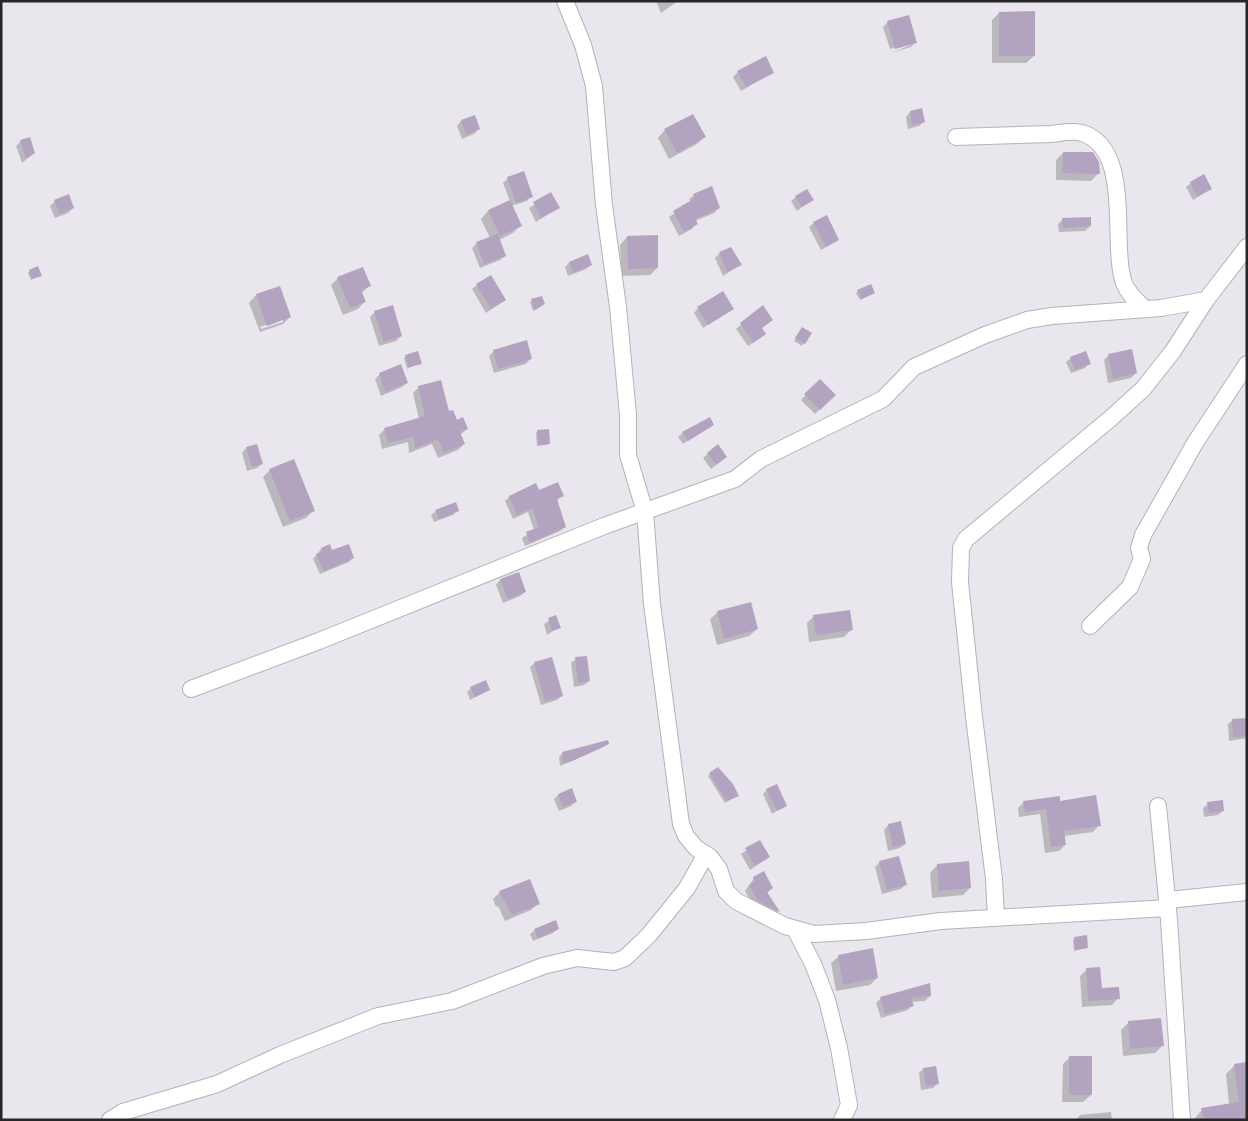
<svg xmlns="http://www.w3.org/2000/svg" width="1248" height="1121" font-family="'Asap Condensed',sans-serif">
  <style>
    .shadow { fill: #0003; fill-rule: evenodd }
    .building { fill: #b2a3c0 }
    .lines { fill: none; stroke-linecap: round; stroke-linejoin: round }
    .minor-casing { stroke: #b5b1b8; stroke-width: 18 }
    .minor { stroke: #fff; stroke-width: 16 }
  </style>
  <rect width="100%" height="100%" fill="#eae6ed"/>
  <!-- shadow -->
  <path class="shadow" d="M656,1H675V3L661,13Z
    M999,13L1034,56L1026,63H992V20Z
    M888,22L915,42L911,47L891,53L911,45V43L890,49L883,27Z
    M738,72L772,73L741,91L733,77Z
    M910,112L924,122L919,126L908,129L906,117Z
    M474,117L479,129L474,134L462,139L457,126L461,121Z
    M665,130L704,137L697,144L669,159L658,138Z
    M21,141L34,153L22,163L16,146Z
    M1063,153L1099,173L1091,181L1056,180V160Z
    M508,178L531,196L527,201L511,206L520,226L513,233L499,240L505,256L500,260L480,268L472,248L477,243L490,238L481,219L488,211L510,201L503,183Z
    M1191,183L1210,189L1193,200L1186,187Z
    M551,194L558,208L536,222L529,208Z
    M694,195L719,208L714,213L695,221L696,224L692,229L679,236L669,217L691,202L689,199Z
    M796,197L812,199L797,211L791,201Z
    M55,201L73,208L68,213L55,218L50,206Z
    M1063,219L1090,226L1085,231L1059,232L1058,224Z
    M814,223L838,240L821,250L809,227Z
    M627,237L657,268L650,275L621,276L620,245Z
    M720,253L740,265L723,276L715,258Z
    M569,263L591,265L586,269L568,276L565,267Z
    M30,271L40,275L31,280L28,273Z
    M338,278L369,286L362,293L365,301L358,309L343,315L331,285Z
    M477,285L505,300L486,313L472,289Z
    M279,287L290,317L283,324L260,332L249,303L256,295ZM283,319V322L261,329L260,327Z
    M858,291L874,293L860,300L856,293Z
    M532,301L541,306L533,311L530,302Z
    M762,307L760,338L748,346L736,329Z
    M698,308L732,309L703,328L694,313Z
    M375,312L401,336L396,341L379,346L370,317Z
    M801,330L810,333L802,346L794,341Z
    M494,351L530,359L526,364L494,373L489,356Z
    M1109,355L1136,373L1131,378L1108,383L1104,360Z
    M406,356L420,363L407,369L404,358Z
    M1071,358L1089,363L1085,368L1071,373L1066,362Z
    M380,374L407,383L402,387L381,396L375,379Z
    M820,381L834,395L815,414L801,400Z
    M419,387L456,422L467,429L460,435L464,444L458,450L438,458L432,444L409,453L408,442L382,449L379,435L385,429L419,419L413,393Z
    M712,425L683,444L678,437L683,433Z
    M538,431L548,443L546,445L537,446L536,433Z
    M717,446L726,457L711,469L703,458Z
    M246,448L262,464L257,468L247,471L242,453Z
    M270,470L314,510L306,518L283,527L263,477Z
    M535,485L538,492L563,495L556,501L565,527L560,531L525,546L522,538L534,530L528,512L513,519L505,501L509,497Z
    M458,510L453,515L434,522L431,515L436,511Z
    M321,549L332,552L353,558L349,562L320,574L313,559Z
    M518,573L525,592L520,596L503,603L496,585L500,580Z
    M718,612L757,629L749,636L717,645L710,619Z
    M814,616L851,630L844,637L809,642L807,623Z
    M556,617L559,627L547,635L544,624Z
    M576,659L589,681L584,685L574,687L571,663Z
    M535,663L562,696L557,700L541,705L530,667Z
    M471,688L489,690L470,700L467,692Z
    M1247,719V738L1229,741L1228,724L1233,720Z
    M607,742L604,747L560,766L559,757L563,753Z
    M718,768L735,797L725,803L708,776Z
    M767,790L786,805L772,814L763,794Z
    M558,795L576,801L571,806L559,811L554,799Z
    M1024,802H1059L1099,825L1093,832L1064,836L1065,845L1059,851L1045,853L1040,814L1019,817L1018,808Z
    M1208,804L1223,811L1218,815L1204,817L1203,808Z
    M900,822L905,844L900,848L888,851L884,830L888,825Z
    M759,842L768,857L750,870L741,854Z
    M880,862L905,885L901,889L882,894L875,867Z
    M937,865L970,888L963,895L932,898L930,873Z
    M754,878L772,888L767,893L778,912L774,916L753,905L745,891Z
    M500,892L539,903L531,910L505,921L498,906L496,907L493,899Z
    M558,929L553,933L533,941L530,934L535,930Z
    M1075,938L1087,948L1074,951L1073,940Z
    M839,956L877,978L870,985L836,991L831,963Z
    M1086,970L1101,989L1118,998L1112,1005L1082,1007L1080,976Z
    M930,996L925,1001L911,1002L912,1005L908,1010L881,1018L876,1003L881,998Z
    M1128,1023L1162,1046L1155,1053L1123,1056L1121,1030Z
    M1070,1057L1091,1095L1083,1102H1062L1063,1064Z
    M1235,1065L1247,1120H1193L1202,1110L1229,1105L1226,1074Z
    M923,1069L938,1083L933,1088L921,1090L919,1073Z
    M1111,1112L1112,1120H1076L1080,1115Z"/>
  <!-- building -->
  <path class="building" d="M1035,11V56H999V12Z
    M909,15L917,43L895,49L887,21Z
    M766,56L774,73L746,87L737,71Z
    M922,108L925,122L912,125L910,111Z
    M693,114L706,137L677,153L664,129Z
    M475,115L480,129L466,135L461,120Z
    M30,137L35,153L26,159L20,140Z
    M1063,152H1093L1099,162L1100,174L1062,173Z
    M524,171L533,197L516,203L507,177Z
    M1204,174L1212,189L1197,197L1190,182Z
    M712,186L720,208L695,219L698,224L684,232L673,211L695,198L693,194Z
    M807,189L814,200L802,207L795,196Z
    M551,192L560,208L541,218L533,202Z
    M69,194L74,208L60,214L54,200Z
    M510,200L522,226L500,236L488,210Z
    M827,215L839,240L826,247L813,222Z
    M1091,217V226L1063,228L1062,218Z
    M498,234L506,256L484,264L476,242Z
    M658,235V268L628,269L627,236Z
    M731,247L742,265L727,272L719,252Z
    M588,254L592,265L573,273L569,262Z
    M38,266L42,276L32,279L29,270Z
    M363,267L371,286L361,290L366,302L350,308L337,277Z
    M491,275L506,300L491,309L476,284Z
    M871,284L875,293L862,299L857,290Z
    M280,286L291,317L267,326L256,294Z
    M723,291L734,309L708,325L697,307Z
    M542,296L545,304L535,310L531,299Z
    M393,305L402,336L384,342L374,311Z
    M763,305L773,320L762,328L766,334L753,343L740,323Z
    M802,327L812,333L805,344L795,338Z
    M527,340L532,359L498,369L493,350Z
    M1132,349L1137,373L1113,379L1108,354Z
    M418,351L422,364L409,367L405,355Z
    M1086,351L1091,364L1075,370L1070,357Z
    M401,364L408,383L385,392L379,373Z
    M820,379L836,395L820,410L804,394Z
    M441,380L449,411L453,410L457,420L463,417L468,429L460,432L465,444L444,453L438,439L415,448L414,437L388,443L384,428L425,416L418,386Z
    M710,417L714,425L688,441L682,432Z
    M549,429L550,444L538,445L537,430Z
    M257,444L263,464L252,467L246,447Z
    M718,444L727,457L716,465L707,453Z
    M294,459L315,511L290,521L269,469Z
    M558,482L564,496L557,499L566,527L530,543L526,532L539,527L532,508L517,515L509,496L536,483L539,490Z
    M456,502L459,511L439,519L435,510Z
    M330,544L332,550L349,544L354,558L324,571L316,554L322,552L321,548Z
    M519,572L526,592L508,599L500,579Z
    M751,602L758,629L724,639L717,611Z
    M850,610L853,630L816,635L813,615Z
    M556,615L561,628L552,631L548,618Z
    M587,656L590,681L578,683L575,657Z
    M552,657L563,696L545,701L534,662Z
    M486,680L490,690L475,697L470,687Z
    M1247,718V736L1233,737L1232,719Z
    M608,740L609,744L570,762L563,763L562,752Z
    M718,767L733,784L739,796L727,801L709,773Z
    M777,784L787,806L777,811L766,789Z
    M572,788L577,802L563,807L558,794Z
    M1096,795L1101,826L1064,831L1066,845L1051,847L1046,809L1025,812L1023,801L1060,796V801Z
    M1223,800L1224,811L1209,813L1207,802Z
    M901,821L906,844L893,847L888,824Z
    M760,840L770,857L755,866L745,848Z
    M899,856L907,885L887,890L879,861Z
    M969,861L971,888L939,891L937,864Z
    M764,871L773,888L767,892L780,912L758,901L749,885L755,882L753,877Z
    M530,879L540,904L512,915L499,891Z
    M556,920L559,929L538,938L534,929Z
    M1087,935L1088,948L1075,950L1074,937Z
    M873,948L878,978L843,985L838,955Z
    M1100,967L1102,988L1119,987L1120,999L1088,1001L1086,968Z
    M930,983L931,996L911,998L914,1006L885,1014L880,997Z
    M1161,1018L1164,1046L1130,1049L1128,1021Z
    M1069,1056H1092V1095H1069Z
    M1247,1062V1120H1204L1201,1108L1239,1102L1234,1064Z
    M936,1066L939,1084L926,1086L923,1068Z"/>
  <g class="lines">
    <defs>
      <path id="minor" d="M565,1L583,45L594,86L604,205L618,307L628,415V455L645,512L652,604L681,824L686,836L696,848L710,857L719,869L726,891L736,901L785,926L814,934L866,931L941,921L1168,908
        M956,137C988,136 1020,135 1051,134C1060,133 1074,130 1082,133C1134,149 1110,244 1124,283C1128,294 1137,301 1145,309
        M1090,626L1130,587L1142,559L1139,548L1143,535L1195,443L1247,364
        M191,689L319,641L604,526L735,479L761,459L883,399L914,367L985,335L1027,320L1052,316L1161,308L1206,300
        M1158,806L1169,920L1182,1120
        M1168,900L1247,892
        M996,918L994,879L974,717L960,582L961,548L966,539L1111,418L1143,389L1173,351L1206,300L1247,247
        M795,929L813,964L827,1000L839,1048L849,1105L842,1120
        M110,1120L123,1112L217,1084L280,1055L378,1016L452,1001L543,966L577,958L614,962L625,958L649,935L687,888L706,854"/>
    </defs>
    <!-- minor casing -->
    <use href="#minor" class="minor-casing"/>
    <!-- minor -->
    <use href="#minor" class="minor"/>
  </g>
  <!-- border -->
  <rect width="1248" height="1121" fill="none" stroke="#262527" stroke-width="5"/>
</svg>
